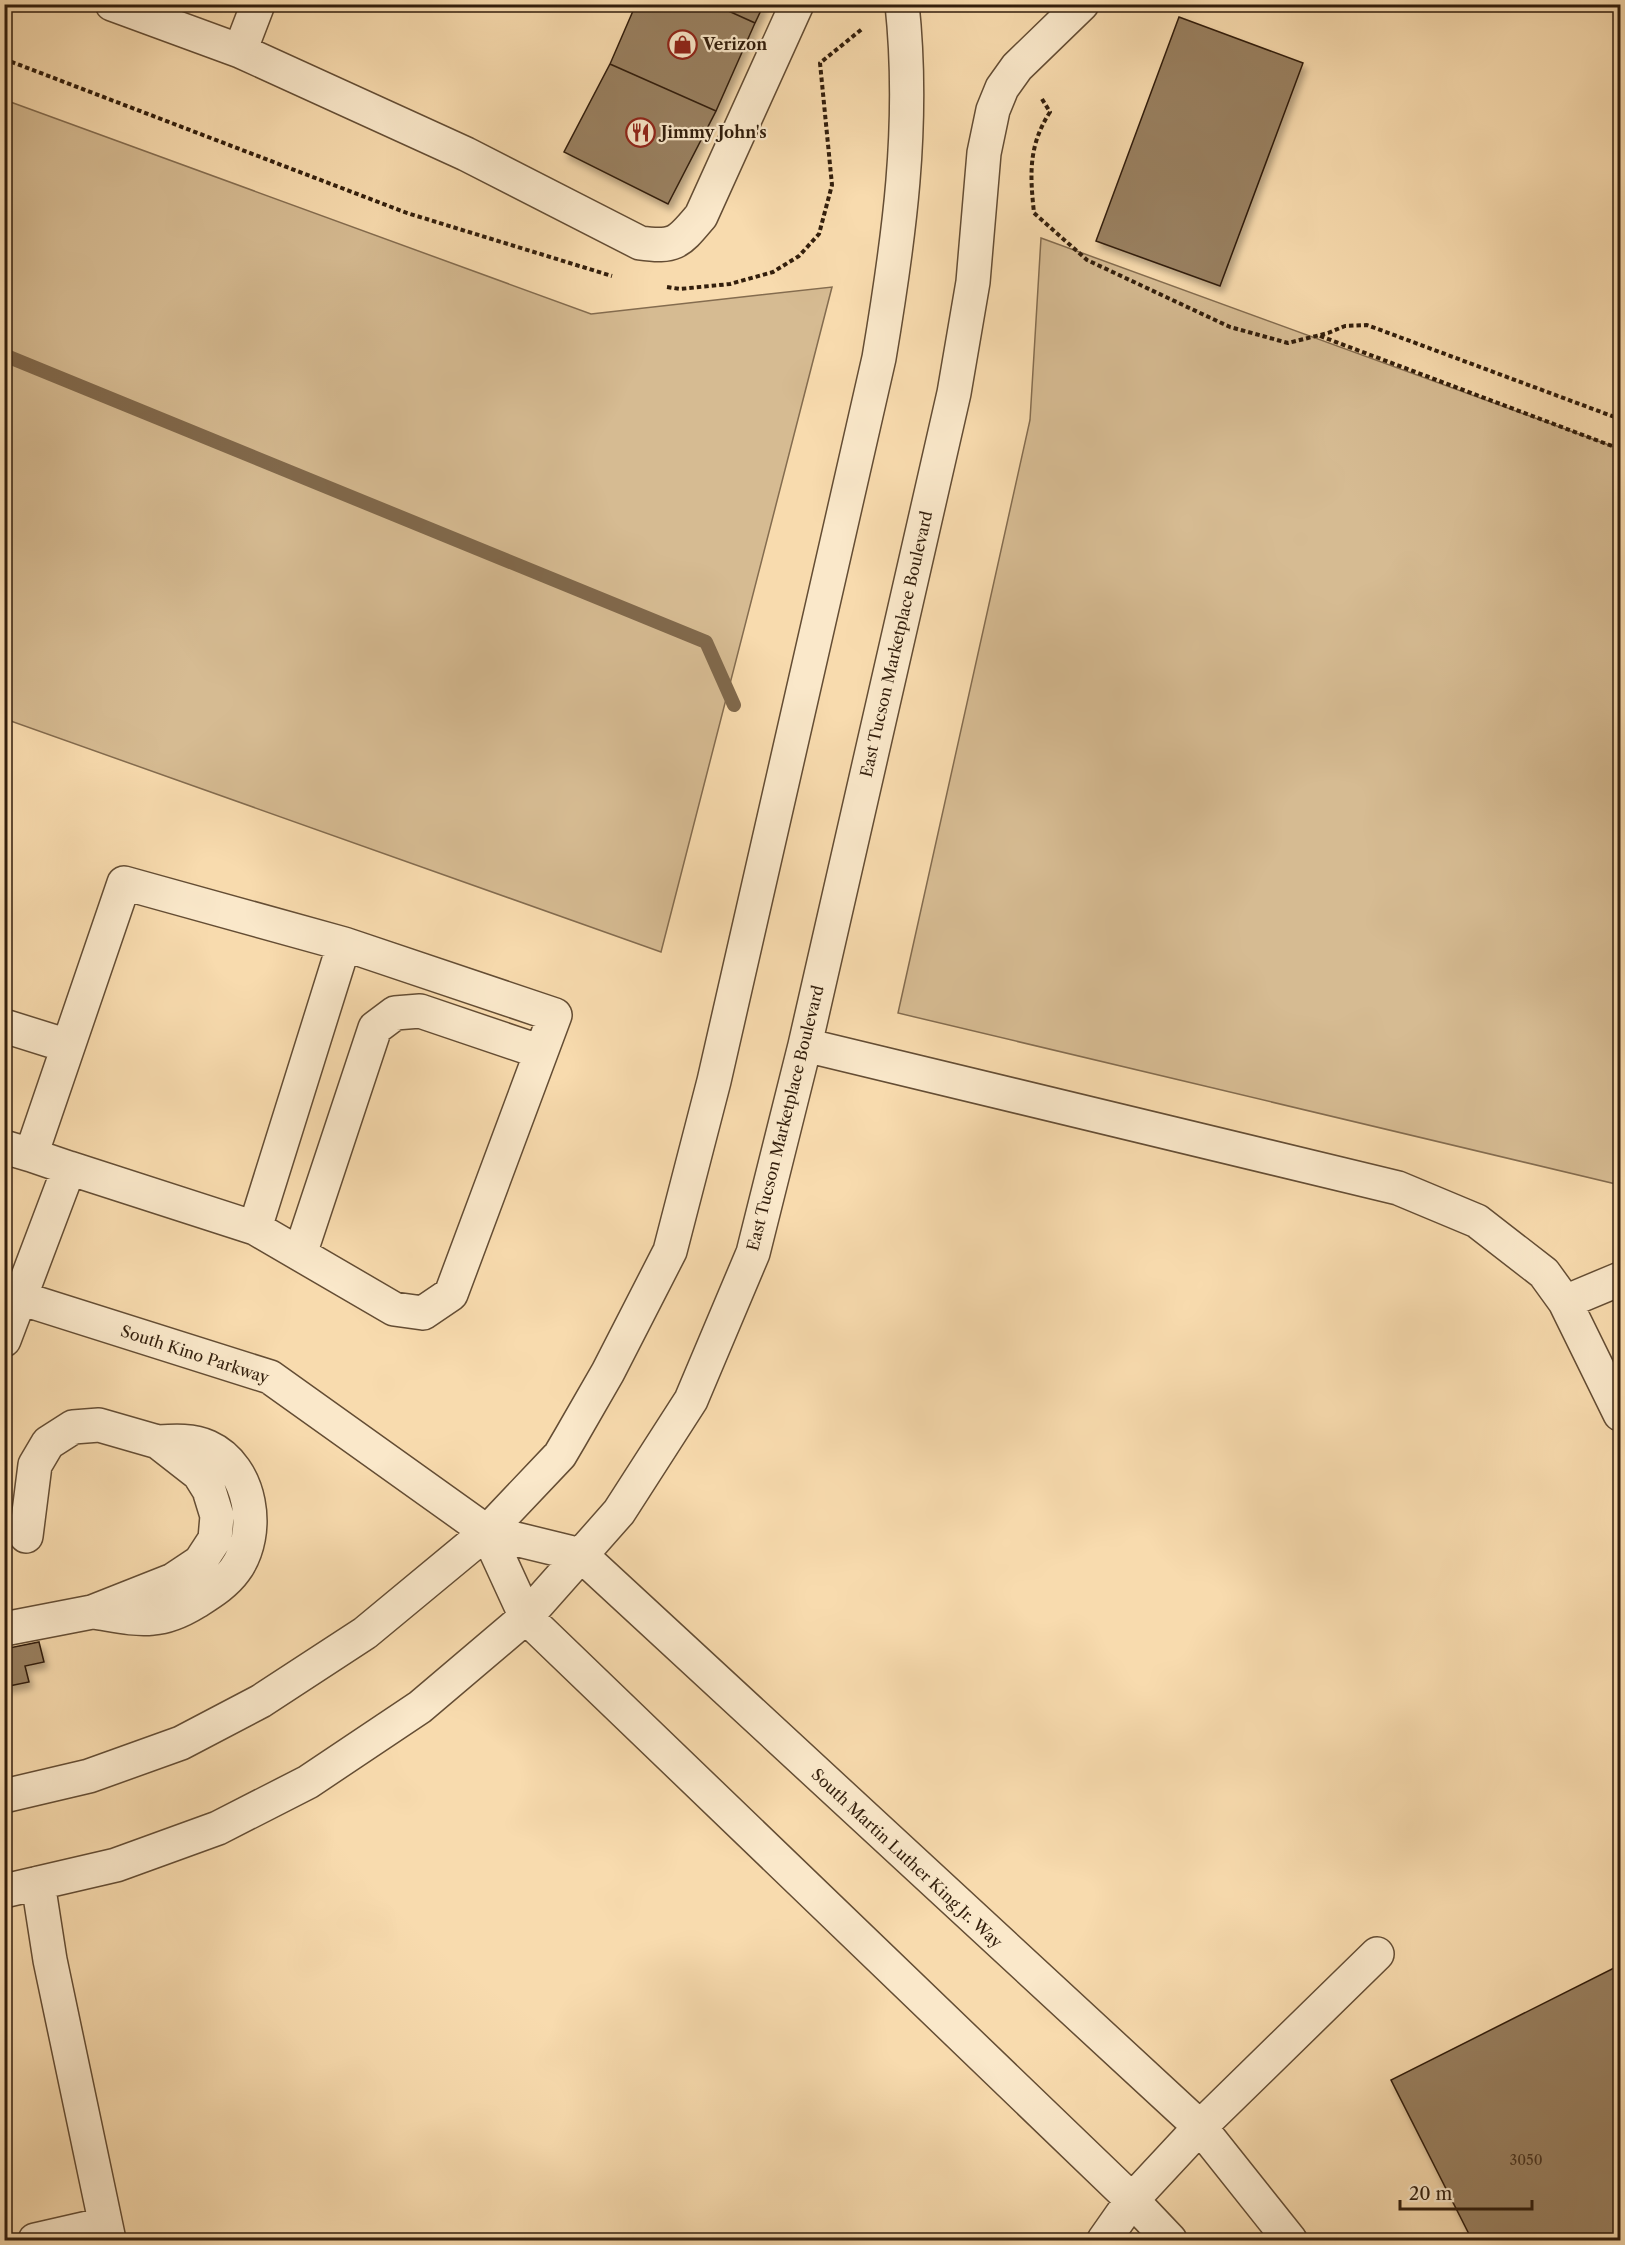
<svg xmlns="http://www.w3.org/2000/svg" width="1625" height="2245" font-family="'Libre Caslon Text',serif">
  <style>
    .green { fill: #d6bb92; stroke: #846c4f; stroke-width: 1.5 }
    .lines { fill: none; stroke-linecap: round; stroke-linejoin: round }
    .stream { stroke: #81694c; stroke-width: 14 }
    .building { fill: #998060; stroke: #321e0c; stroke-width: 1.5; filter: url(#shadow) }
    .minor-casing { stroke: #644d34; stroke-width: 36 }
    .path { stroke: #321e0c; stroke-width: 4; stroke-dasharray: 4.5 3; stroke-linecap: butt }
    .minor { stroke: #fae8ca; stroke-width: 33 }
    .labels { text-anchor: middle; dominant-baseline: central; stroke-width: 4.5; stroke-linejoin: round; paint-order: stroke }
    .number-label { font-size: 14px; fill: #4c3621 }
    .poi-label { font-size: 16px; font-weight: bold; fill: #321e0c; stroke: #fae8ca; text-anchor: start }
    .street-label { font-size: 16px; fill: #321e0c; stroke: #fae8ca }
  </style>
  <defs>
    <filter id="shadow"><feDropShadow dx="3.5" dy="6" stdDeviation="3" flood-color="#0004"/></filter>
  </defs>
  <rect width="100%" height="100%" fill="#f8dbae"/>
  <filter id="stains"><feTurbulence type="fractalNoise" baseFrequency=".00333" numOctaves="4"/><feColorMatrix values="0 0 0 0 .2 0 0 0 0 .09 0 0 0 0 .02 0 0 0 .5 -.17"/></filter>
  <radialGradient id="worn" r=".72"><stop offset=".6" stop-color="#630" stop-opacity="0"/><stop offset="1" stop-color="#630" stop-opacity=".3"/></radialGradient>
  <!-- green -->
  <path class="green" d="M5,100L591,314L832,287L661,952L5,719Z
    M1041,238L1620,449V1185L898,1013L1030,420Z"/>
  <g class="lines">
    <!-- stream -->
    <path class="stream" d="M4,355L706,642L734,705"/>
  </g>
  <!-- building -->
  <path class="building" d="M636,4H713L755,23L716,111L610,64Z
    M713,4H764L755,23Z
    M1179,17L1303,63L1220,286L1096,241Z
    M610,64L716,111L668,204L564,152Z
    M39,1642L44,1662L25,1666L29,1682L4,1687V1649Z
    M1620,1965V2240H1472L1391,2080Z"/>
  <g class="lines">
    <defs>
      <path id="minor" d="M112,4L240,51L466,154L640,243C676,248 679,242 701,216L797,4
        M240,51L258,4
        M4,1026L68,1046
        M805,1045L1398,1188L1477,1221L1544,1273L1565,1302L1620,1414
        M4,1147L31,1155
        M69,1168L31,1155L124,883L344,944
        M300,1254L375,1028L395,1013L420,1011L541,1052
        M4,1293L270,1377L487,1532L581,1555L1200,2127L1290,2240
        M1565,1302L1620,1279
        M4,1340L69,1168L255,1228L394,1309L423,1313L451,1294L555,1015L344,944L255,1228
        M487,1532L526,1617L1132,2200L1170,2240
        M94,1612C114,1615 133,1620 153,1618C169,1617 183,1610 196,1602C210,1593 225,1584 235,1570C262,1533 252,1467 208,1447C193,1440 175,1441 158,1442
        M4,1629L92,1612L173,1580L200,1562L215,1539L217,1516L209,1490L199,1474L158,1442L99,1425L73,1427L48,1443L35,1465L26,1536
        M4,1796L89,1776L181,1743L261,1701L365,1633L487,1532L560,1455L570,1438L608,1372L670,1251L714,1081L879,358C899,239 915,125 902,4
        M38,1883L50,1960L109,2240
        M4,1891L116,1865L218,1828L308,1782L420,1707L526,1617L581,1555L619,1512L691,1400L753,1253L805,1045L954,393L973,282L984,153L993,110L1002,88L1017,67L1082,4
        M35,2240L105,2224
        M1104,2240L1132,2200L1200,2127L1377,1954"/>
    </defs>
    <!-- minor casing -->
    <use href="#minor" class="minor-casing"/>
    <!-- path -->
    <path class="path" d="M4,59L407,213L612,276
      M1042,99L1050,112C1028,146 1030,175 1034,213L1087,260L1230,327L1288,343L1328,333L1345,326L1367,325L1620,419
      M667,287L680,289L730,284L773,272L799,256L819,234L832,185L820,63L862,29
      M1320,336L1620,449"/>
    <!-- minor -->
    <use href="#minor" class="minor"/>
  </g>
  <!-- icons -->
  <defs>
    <symbol id="shop-ring" viewBox="-11 -11 22 22"><circle r="9.5" fill="#fae8ca" stroke="#8f2418" stroke-width="1.5"/><path d="M-5-2.5h2.3a2.7 3.5 0 0 1 5.4 0H5L5.5 6h-11ZM-1.5-2.5h3a1.5 2.3 0 0 0-3 0Z" fill="#8f2418"/></symbol>
    <symbol id="restaurant-ring" viewBox="-11 -11 22 22"><circle r="9.5" fill="#fae8ca" stroke="#8f2418" stroke-width="1.5"/><path d="M-5-6h1v4h1v-4h1v4h1v-4h1v5L-1.5 .5V6h-2V.5L-5-1ZM5-6V6H3V1.5H1.5Q1.5-4 5-6Z" fill="#8f2418"/></symbol>
  </defs>
  <g fill-rule="evenodd">
    <use href="#shop-ring" x="666" y="28" width="33" height="33"/>
    <use href="#restaurant-ring" x="624" y="116" width="33" height="33"/>
  </g>
  <g class="labels">
    <!-- number labels -->
    <g class="number-label">
      <text x="1526" y="2160">3050</text>
    </g>
    <!-- poi labels -->
    <g class="poi-label">
      <text x="703" y="44">Verizon</text>
      <text x="661" y="132">Jimmy John's</text>
    </g>
    <!-- street labels -->
    <g class="street-label">
      <text transform="translate(896 644) rotate(-77)">East Tucson Marketplace Boulevard</text>
      <text transform="translate(785 1118) rotate(-76)">East Tucson Marketplace Boulevard</text>
      <text transform="translate(195 1354) rotate(18)">South Kino Parkway</text>
      <text transform="translate(907 1858) rotate(43)">South Martin Luther King Jr. Way</text>
    </g>
  </g>
  <!-- margin -->
  <rect width="1625" height="2245" fill="none" stroke="#f8dbae" stroke-width="24"/>
  <rect x="6" y="6" width="1613" height="2233" fill="none" stroke="#321e0c" stroke-width="3"/>
  <rect x="12" y="12" width="1601" height="2221" fill="none" stroke="#321e0c" stroke-width="1.5"/>
  <!-- scale -->
  <path d="M1400 2200v9h132v-9" fill="none" stroke="#321e0c" stroke-width="3"/>
  <text x="1409" y="2200" font-size="18" fill="#321e0c" stroke="#fae8ca" stroke-width="4.5" paint-order="stroke">20 m</text>
  <rect width="100%" height="100%" filter="url(#stains)"/>
  <rect width="100%" height="100%" fill="url(#worn)"/>
</svg>
